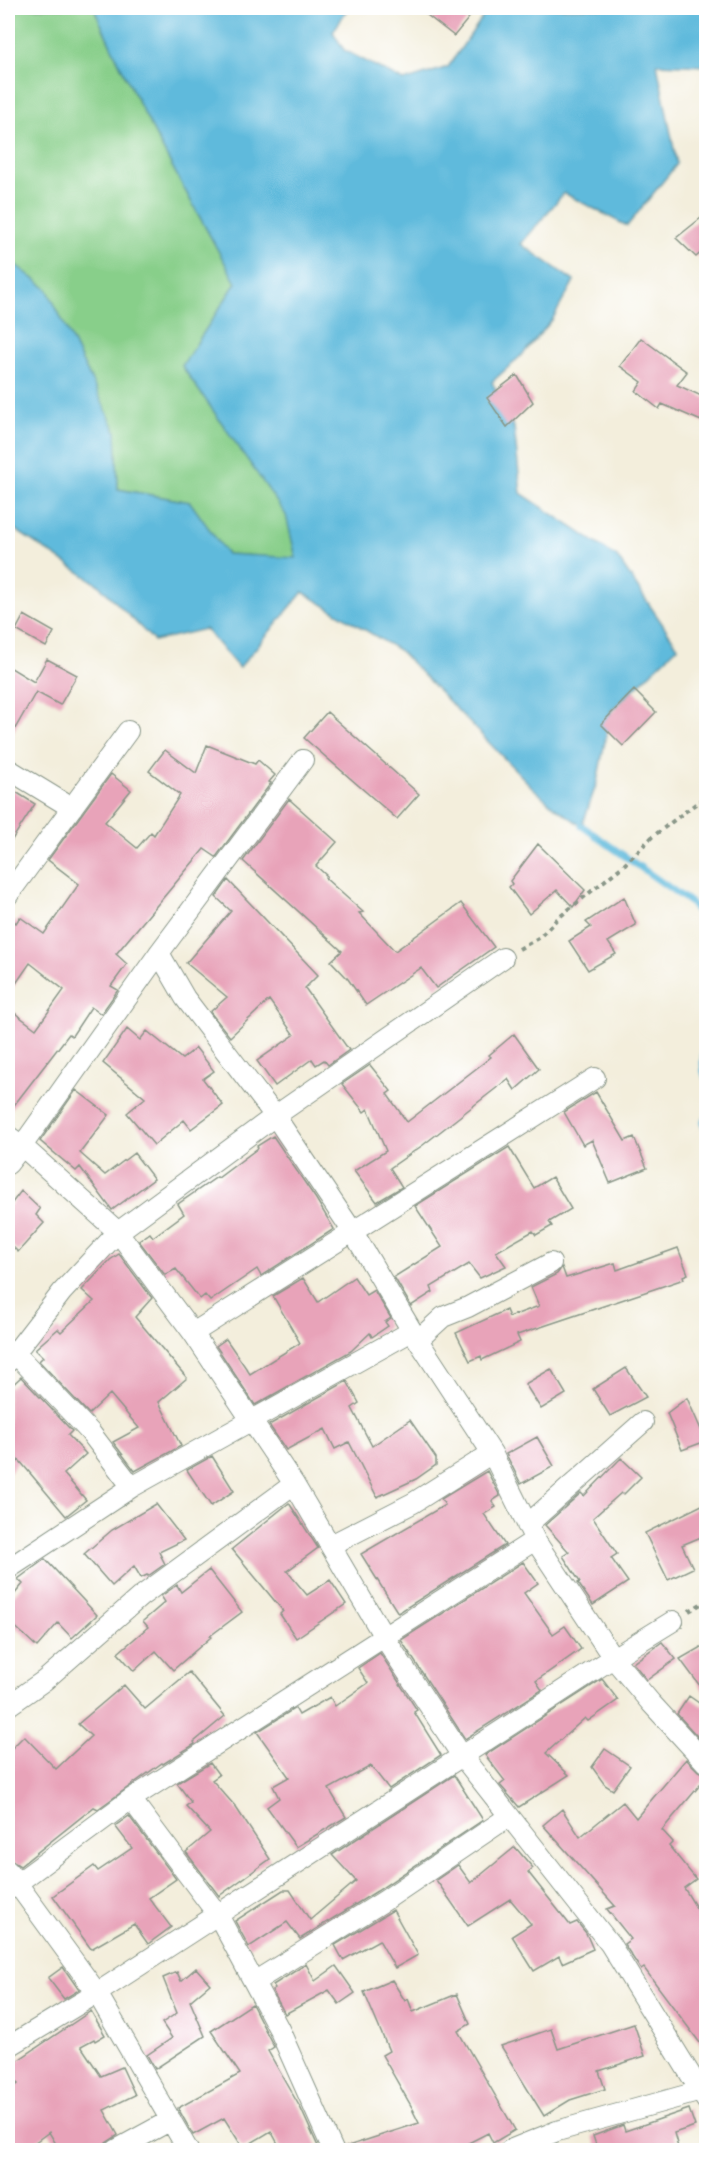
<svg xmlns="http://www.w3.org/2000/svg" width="714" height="2158" font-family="'Gochi Hand',sans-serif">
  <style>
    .green { fill: #88cf8a; stroke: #54865f; stroke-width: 1.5 }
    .water { fill: #5ebadc; stroke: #3e7c88; stroke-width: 1.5 }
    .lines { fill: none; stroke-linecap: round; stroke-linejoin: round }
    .stream { stroke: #5ebadc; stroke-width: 7 }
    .building { fill: #e8a3b9 }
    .minor-casing { stroke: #899688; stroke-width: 22 }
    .path { stroke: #899688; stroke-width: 4; stroke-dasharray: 4.5 4.5; stroke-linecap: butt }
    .minor { stroke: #fff; stroke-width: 20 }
  </style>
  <rect width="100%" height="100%" fill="#fff"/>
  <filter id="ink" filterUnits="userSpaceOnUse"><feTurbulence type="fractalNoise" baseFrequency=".0167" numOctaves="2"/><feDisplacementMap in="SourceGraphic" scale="12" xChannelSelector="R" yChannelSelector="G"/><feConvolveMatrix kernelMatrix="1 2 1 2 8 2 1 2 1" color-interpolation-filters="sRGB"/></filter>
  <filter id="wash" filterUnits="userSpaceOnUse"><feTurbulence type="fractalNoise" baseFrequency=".008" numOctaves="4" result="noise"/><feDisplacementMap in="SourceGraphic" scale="24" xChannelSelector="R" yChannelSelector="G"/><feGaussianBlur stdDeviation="1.35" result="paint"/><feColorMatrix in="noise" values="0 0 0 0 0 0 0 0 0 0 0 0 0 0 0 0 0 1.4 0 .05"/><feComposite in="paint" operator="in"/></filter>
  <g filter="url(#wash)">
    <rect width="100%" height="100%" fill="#f3eedc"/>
    <!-- green -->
    <path class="green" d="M8,8H94C135,102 186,192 236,283L182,366L287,515L296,559L227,554L189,502L118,489L116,431L47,289L8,259Z"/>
    <!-- water -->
    <path class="water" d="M94,8H348L333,32L344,50L404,81L448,67L489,8H706V66L657,64L677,164L627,226L564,193L521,244L574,281L552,320L524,353L492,382L514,427L521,493L617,557L678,647L611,711L597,782L582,826L552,805L533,788L400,651L303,592L239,668L205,629L154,641L99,585L8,525V259L47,289L116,431L118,489L190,502L227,554L296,558L286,515L182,366L236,283C186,192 135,102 94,8Z"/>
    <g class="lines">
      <!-- stream -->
      <path class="stream" d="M582,826L691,903L706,921
        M706,1035C706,1049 700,1064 706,1077
        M706,1120L704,1122L706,1129
        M706,1248V1262"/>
    </g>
    <g id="blocks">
      <!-- building -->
      <path class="building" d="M418,8H477L454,36Z
        M706,214V248L696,257L676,238Z
        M641,338L687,372L677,385L706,398V423L662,404L659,409L636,391L642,382L620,366Z
        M517,375L533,402L507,427L487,398Z
        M24,615L54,632L46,647L16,630Z
        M47,659L77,675L60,705L36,692L8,741V666L34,682Z
        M634,690L656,712L623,746L601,724Z
        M327,712L419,794L397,819L304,738Z
        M207,745L255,764L258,760L275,775L269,782L271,783L216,857L204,849L116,954L127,964L111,986L118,990L101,1014L91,1007L72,1036L69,1034L8,1113V1008L36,1029L64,990L30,963L8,995V935L14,921L16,923L20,917L44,934L79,884L48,860L111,774L131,790L105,822L137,848L151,832L154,835L180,795L149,771L165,750L196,773Z
        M8,787L35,804L8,846Z
        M289,799L337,842L316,866L327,876L325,878L363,912L359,913L395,951L461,903L494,947L436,988L421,968L366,1005L348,979L331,961L342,951L243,861Z
        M538,844L585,890L573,907L557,890L529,914L509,887L512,884L510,881Z
        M228,880L318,975L305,988L349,1050L328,1065L324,1060L316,1065L312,1059L275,1086L257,1061L294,1035L269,1000L230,1037L210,1012L227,997L186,963L231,911L216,897Z
        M624,897L636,925L608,942L616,954L588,970L569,941L591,927L586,922Z
        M127,1029L140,1040L147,1031L182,1059L196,1048L214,1071L203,1079L223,1105L191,1129L184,1120L154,1145L127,1113L145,1098L103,1063Z
        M514,1034L539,1069L515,1090L508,1079L423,1145L390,1168L402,1187L377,1202L354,1171L386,1151L368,1109L364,1112L342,1084L370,1065L391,1091L387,1094L407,1122L491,1057L489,1055Z
        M76,1090L109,1115L80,1153L105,1175L134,1153L154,1179L112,1210L80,1167L76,1171L40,1141Z
        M596,1092L625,1141L634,1137L647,1168L610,1183L592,1140L583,1145L564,1112Z
        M273,1136L316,1199L334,1229L261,1276L257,1269L210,1301L205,1295L200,1299L176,1269L165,1275L139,1241L150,1233L153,1237L184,1214L178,1204L217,1177L218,1178L258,1148L257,1146Z
        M509,1147L534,1188L552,1177L571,1209L549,1222L552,1226L536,1235L533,1231L496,1252L506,1266L480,1278L469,1264L431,1287L433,1292L411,1306L394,1277L442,1247L415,1206Z
        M21,1191L40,1209L36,1215L44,1223L18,1252L8,1242V1208Z
        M678,1248L688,1274L683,1276L684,1279L517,1335L520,1342L482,1360L481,1356L470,1361L456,1333L506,1310L509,1317L539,1306L531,1287L557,1274L562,1267L566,1278L615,1263L617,1270Z
        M119,1254L152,1298L135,1317L187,1378L159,1402L181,1446L135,1471L113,1442L139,1428L110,1394L89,1414L39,1361L43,1357L35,1349L58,1329L61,1332L94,1301L82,1290L110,1260Z
        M354,1277L366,1295L374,1290L391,1318L385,1322L388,1326L372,1337L370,1333L351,1351L255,1405L216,1346L226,1339L250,1374L300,1343L273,1296L303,1278L318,1302Z
        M626,1368L646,1397L610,1416L593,1389Z
        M551,1369L566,1394L541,1409L525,1384Z
        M21,1377L72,1431L68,1435L86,1454L64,1474L86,1500L66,1516L19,1460L8,1475V1389Z
        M347,1381L359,1403L352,1408L372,1446L410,1420L436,1458V1465L416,1479L377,1497L349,1442L335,1449L325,1429L286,1450L269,1425Z
        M687,1398L706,1441L682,1450L667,1413Z
        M537,1437L554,1466L521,1484L506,1454Z
        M212,1456L234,1491L211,1506L187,1470Z
        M621,1458L641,1477L623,1495L621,1493L593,1518L617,1554L611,1558L628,1582L593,1605L578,1583L580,1582L563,1556L569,1552L545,1525L581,1493L584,1496Z
        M487,1471L500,1496L492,1501L496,1507L484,1514L505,1545L398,1613L361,1554L445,1505L441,1499Z
        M289,1503L318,1548L287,1571L307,1595L330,1580L346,1604L296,1638L280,1614L283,1611L232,1549Z
        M706,1503V1535L682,1545L693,1568L668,1580L645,1533Z
        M156,1504L184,1540L159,1552L165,1564L148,1576L147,1575L141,1578L134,1566L112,1586L84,1554L112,1530Z
        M45,1559L97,1615L72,1638L58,1623L37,1647L8,1620V1602L23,1584L18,1579Z
        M523,1562L538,1583L524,1593L553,1634L565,1626L581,1649L536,1681L542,1690L465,1739L401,1640Z
        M209,1570L242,1612L210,1636L211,1637L173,1670L156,1651L134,1671L118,1653L148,1627L143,1621L165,1602L161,1596L177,1585L181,1592Z
        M662,1642L676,1659L647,1680L633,1663Z
        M706,1644V1694L680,1659Z
        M380,1653L417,1710L414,1712L441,1755L389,1789L371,1766L329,1789L346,1817L296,1847L267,1807L279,1798L273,1786L289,1777L257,1732L295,1708L299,1715L330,1697L335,1706L368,1683L358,1668Z
        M189,1672L225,1716L194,1742L195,1744L163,1764L162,1763L98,1809L94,1807L20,1866L10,1860L8,1856V1752L24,1736L56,1769L91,1736L78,1724L124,1685L145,1709Z
        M602,1679L618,1700L588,1721L585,1718L546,1753L569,1775L519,1807L500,1785L505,1781L485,1755Z
        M689,1696L706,1708V1746L677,1714Z
        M605,1749L630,1766L613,1790L605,1785L592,1767Z
        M686,1759L698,1771L706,1775V1778L662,1830L673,1842L669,1846L696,1879L684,1888L706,1924V2051L644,1968L641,1970L624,1944L631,1939L607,1909L615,1906L543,1825L562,1809L580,1837L623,1802L636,1818Z
        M210,1763L219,1775L212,1780L235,1806L270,1859L219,1896L186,1852L210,1832L186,1806L191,1802L177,1783Z
        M454,1775L483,1820L377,1891L300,1939L287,1922L249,1947L235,1921L283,1890H290L310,1920L356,1881L332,1855Z
        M129,1816L176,1879L149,1898L171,1927L148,1944L134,1924L91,1949L53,1896L94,1866L98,1871L132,1848L115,1826Z
        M515,1847L533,1868L528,1872L570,1925L577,1922L586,1933L593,1949L562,1963L559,1956L534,1971L512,1936L531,1924L510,1899L468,1926L436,1880L458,1865L471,1883Z
        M393,1910L418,1955L395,1968L379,1940L343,1960L335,1945Z
        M306,1964L315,1981L336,1966L355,1993L339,2004L329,1990L285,2014L272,1990L275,1988L273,1985Z
        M63,1967L79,1990L64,1999L48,1978Z
        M196,1968L210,1984L190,2001L205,2036L155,2069L147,2055L172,2038L162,2023L177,2013L163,1978L177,1972L181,1981Z
        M392,1980L405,2001L408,1999L413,2012L457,1994L470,2024L458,2031L515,2130L493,2143L488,2133L453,2151H346L345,2147L419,2123L413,2111H414L382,2055L389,2051L364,1992Z
        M252,2004L274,2047L268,2051L301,2109L320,2151H282L271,2131L243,2148L224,2118L193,2135L178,2108L240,2074L211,2031Z
        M91,2011L105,2035L95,2041L94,2039L81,2046L101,2076L122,2067L135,2095L104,2110L118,2135L106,2143L104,2151H97L94,2144L82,2151H60L49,2132L23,2151H8V2092L18,2084L8,2067Z
        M634,2024L645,2056L599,2071L605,2089L570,2100L544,2116L501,2046L551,2029L558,2049Z
        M689,2109L695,2126L674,2133L679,2151H598L593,2136L623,2125L625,2131Z"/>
    </g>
  </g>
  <g filter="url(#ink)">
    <use href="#blocks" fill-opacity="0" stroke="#899688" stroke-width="1.5"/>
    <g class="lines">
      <defs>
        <path id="minor" d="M8,769L72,808
          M8,895L128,731
          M159,953L185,998L275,1116L353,1232L412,1331L492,1453L535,1540L613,1658L651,1703L706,1763
          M8,1136L22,1146L118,1232L193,1333L294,1484L384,1637L462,1756L610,1944L706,2100
          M8,1164L22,1146L159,953L303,760
          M193,1333L595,1078
          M418,1340L443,1317L468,1307L551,1263
          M15,1353L90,1432L132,1487
          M8,1362L62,1292L118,1232L275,1116L503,958
          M527,1525L643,1422
          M331,1545L413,1503L492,1453
          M8,1569L132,1487L412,1331
          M8,1706L45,1680L140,1597L294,1484
          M131,1799L218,1915L279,2029L333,2150
          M8,1871L97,1993L188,2150
          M8,1890L131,1799L535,1540
          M254,1982L384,1901L508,1817
          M8,2047L97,1993L613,1658L673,1621
          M116,2150L171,2120
          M510,2150L557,2131L701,2091L706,2087"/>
      </defs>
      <!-- minor casing -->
      <use href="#minor" class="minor-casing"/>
      <!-- path -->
      <path class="path" d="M519,949L540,937L557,919L624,865L652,837L706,796
        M689,1611L706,1601"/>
      <!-- minor -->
      <use href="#minor" class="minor"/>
    </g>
  </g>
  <!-- margin -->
  <rect width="714" height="2158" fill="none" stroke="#fff" stroke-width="30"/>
</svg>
